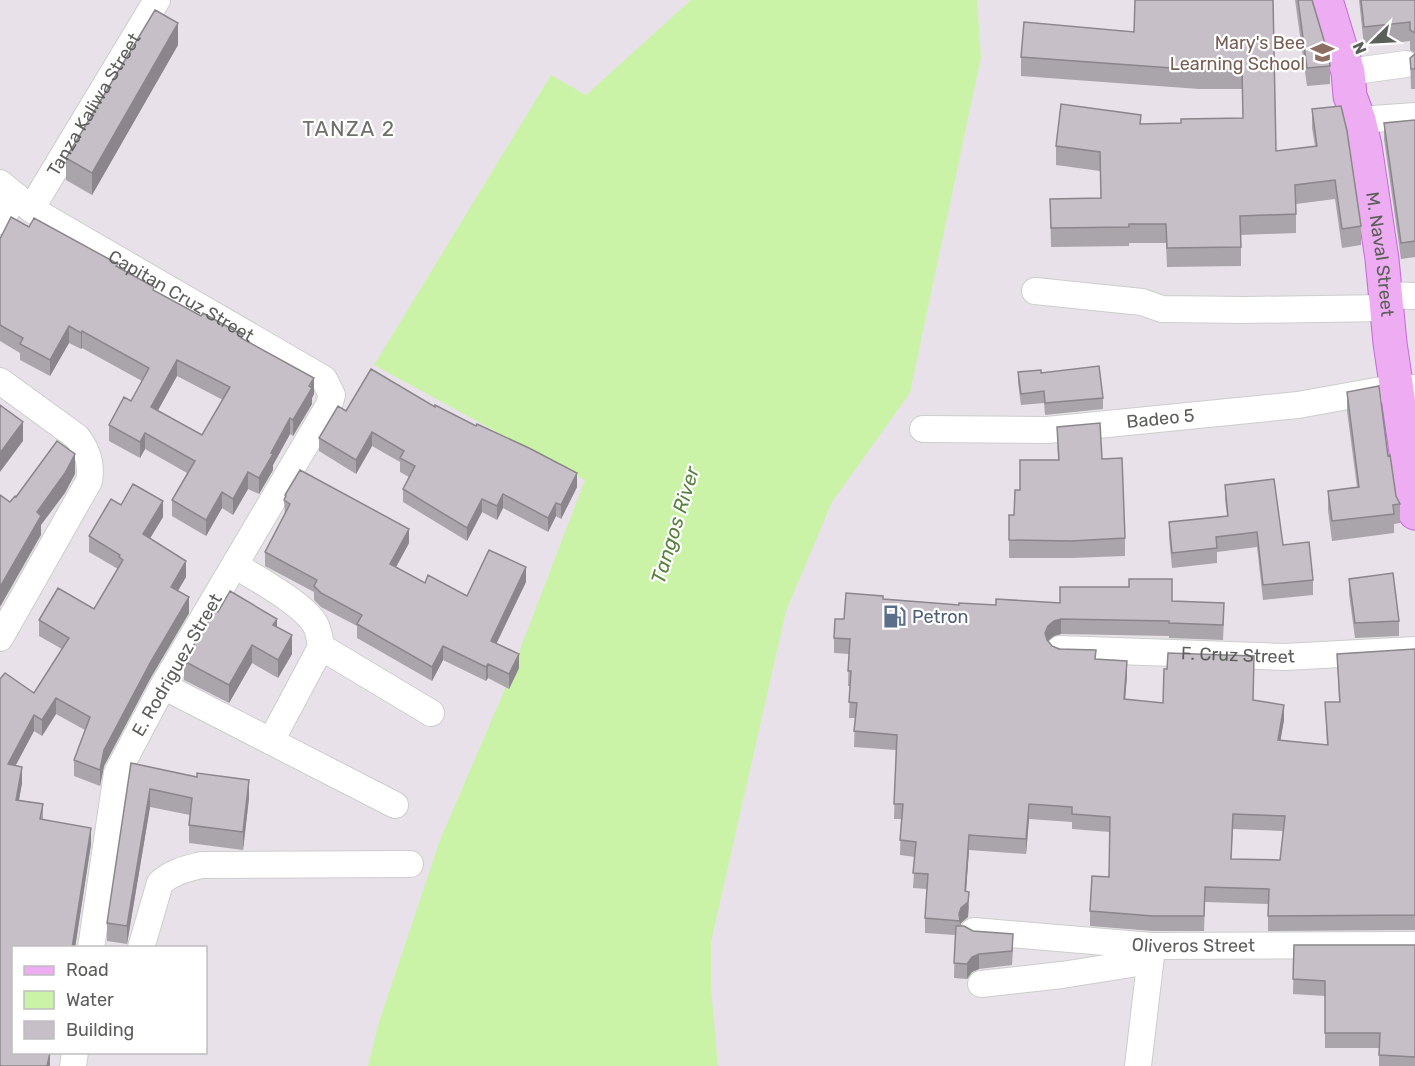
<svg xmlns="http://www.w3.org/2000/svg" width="1415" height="1066" font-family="Rubik,sans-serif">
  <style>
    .water { fill: #cbf3a8 }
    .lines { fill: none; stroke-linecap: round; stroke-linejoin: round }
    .minor-casing { stroke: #cacfc9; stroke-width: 28 }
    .major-casing { stroke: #c766dd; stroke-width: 35 }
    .minor { stroke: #fff; stroke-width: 26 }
    .major { stroke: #eeacf3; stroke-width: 33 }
    .wall { fill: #aaa4ab; fill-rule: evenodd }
    .shaded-wall { fill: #8b868b }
    .building { fill: #c6bfc7; stroke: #8b868b; stroke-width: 1.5; fill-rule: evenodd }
    .labels { text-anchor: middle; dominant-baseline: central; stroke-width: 4.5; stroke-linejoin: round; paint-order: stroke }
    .education-label { font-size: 18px; fill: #785e54; stroke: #fff; text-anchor: end }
    .street-label { font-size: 18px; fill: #5b5f59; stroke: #fff }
    .service-label { font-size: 18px; fill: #4e5e75; stroke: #fff; text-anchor: start }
    .water-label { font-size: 20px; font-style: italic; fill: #58813c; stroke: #fff }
    .quarter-label { font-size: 21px; letter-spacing: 1.5px; fill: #6d716a; stroke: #fff }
  </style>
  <rect width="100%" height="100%" fill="#e9e1ea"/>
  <!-- water -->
  <path class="water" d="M691,0H977L981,57L910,393L832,502L786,611L711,942V989L718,1066H368L379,1022L440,840L502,696L585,480L374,365L551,75L586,95Z"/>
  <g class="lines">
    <defs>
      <g id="minor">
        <path d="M1348,72L1406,64"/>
        <path d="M1359,120L1415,116"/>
        <path id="s1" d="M0,183L31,209L324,379L332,395L329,405L163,686L117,773L91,948"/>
        <path id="s2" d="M31,209L157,0"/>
        <path d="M0,221L16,196"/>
        <path d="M1035,291L1142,302L1162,309L1245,310L1387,308"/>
        <path d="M1386,295L1415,296"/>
        <path d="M0,381L77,437C88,451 92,464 89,481L0,638"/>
        <path id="s3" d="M923,429L1047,430L1298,405L1398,387L1415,388"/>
        <path d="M235,565C257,579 302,603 315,624C319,631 320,639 321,647"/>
        <path id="s4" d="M1060,649L1285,657L1415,650"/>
        <path d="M163,686L395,805"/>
        <path d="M271,741L321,647L431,713"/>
        <path id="s5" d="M974,931L1152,946L1415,945"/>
        <path d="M141,948L160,883C172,872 186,869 201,865L410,864"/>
        <path d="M981,984L1062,975L1150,961"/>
        <path d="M73,1066L75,1052"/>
        <path d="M1138,1066L1152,947"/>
      </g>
      <g id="major">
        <path id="s6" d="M1326,0L1348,72L1350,96L1359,120L1365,146L1382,259L1390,343L1415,513"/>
      </g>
    </defs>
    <!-- minor casing -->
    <use href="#minor" class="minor-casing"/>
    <!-- major casing -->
    <use href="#major" class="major-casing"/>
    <!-- minor -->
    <use href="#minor" class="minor"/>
    <!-- major -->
    <use href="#major" class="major"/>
  </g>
  <!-- wall -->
  <path class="wall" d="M1273,0L1276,151L1315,146L1312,128V109L1361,226V245L1342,248L1335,199L1296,204V233L1241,235V266L1167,267L1166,243H1129V246L1051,247L1050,199L1101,198L1100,171L1056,165V146L1141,124L1181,123L1243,118L1242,89H1199L1021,76V57Z
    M1295,0H1312L1330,66V84L1307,86Z
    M1359,0H1415V53L1410,50V41L1364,46Z
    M178,45L92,195L66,180V158Z
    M1415,54V89H1411L1410,58Z
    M1415,120V257L1401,259L1384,139V123Z
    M29,227L118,267L154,291L243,339L314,394L312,398V404L293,436L290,434L273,465V470L259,494L248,489L233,515L222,508L206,536L172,516V500L187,473L145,449L140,458L109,441V425L131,401L142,381L82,348L81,349L69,343L50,376L20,360V353L0,341V239ZM177,376L223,400L202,435L158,410Z
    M1018,372L1041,373L1103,398V409L1045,415L1044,403L1021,405L1018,383Z
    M1347,392L1388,456L1396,496L1400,504V523L1394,524V533L1332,541L1328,510V491L1357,487L1347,411Z
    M435,407L577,487L561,519L556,516L548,532L503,508L497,520L482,512L467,541L403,502V489L409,477L400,472V462L372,446L356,474L319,451V438L346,411Z
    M1057,427L1102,459L1125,538V556L1071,558H1009V515H1014L1020,490L1058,460Z
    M133,484L163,501V517L150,538L186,561V577L178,591L189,597V613L150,679L104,766L100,786L74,776V760L85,730L56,714L42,736L34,731L15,765L22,767V783L19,800L43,804V820L91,828V844L75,948H14V1053H50V1066H0V679L5,673L34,693L62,649L39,636V620L58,588L94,609L118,569L89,552V536L111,499L121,505Z
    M1225,485L1313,580V595L1263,600L1257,547L1217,552V563L1172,568L1169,537V522L1227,516L1225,500Z
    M285,495L409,543L396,567L425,583L467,596L526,582L496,643L519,668L509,689L488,678L486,681L443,660L432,681L357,638V626L321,607L314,600V592L265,566V552L285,515L284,500Z
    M1349,579L1399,621V636L1355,638L1349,594Z
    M883,599L959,605H996L1172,601L1224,618L1223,640L1169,638V636L1061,634L1054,636L1047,641L1052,646L1096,659L1127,676L1125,699L1163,703L1253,700L1284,720L1280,740L1327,745L1325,702H1339L1337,654L1415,649V930L1268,931V904L1205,902L1204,931H1153L1090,926V911L1109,877L1110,832L1072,829V822L1029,819L1026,854L969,850L966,892L969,907L968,917L961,923L960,926L1013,949L1012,965L979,969L972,972L967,979L954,978L955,935L925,933V918L927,889L913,888L915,857L900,855L901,819H894L896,750L854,747L855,718H849L850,686H848L849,654L834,653V638L844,619ZM1233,829L1283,831L1280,860L1231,859Z
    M218,612L277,627L292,654L278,678L252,663L229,703L184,680V661Z
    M131,763L249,798L243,850L189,843V825L190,815L150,807L127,944L107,941V923Z
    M1294,945H1415V1066H1379V1048H1325V996L1293,994Z"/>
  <!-- shaded-wall -->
  <path class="shaded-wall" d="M178,23V45L92,195V173Z
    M69,326V343L50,376V360Z
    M82,331V348L81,349V333Z
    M177,360V376L151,423V407Z
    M314,378V394L312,398V404L293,436V420Z
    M290,418V434L273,465V470L259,494V478L271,453Z
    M23,422V441L0,472V453Z
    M372,432V446L356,474V460Z
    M145,433V449L140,458V442Z
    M75,454V474L65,493L41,525V535L0,607V587L37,512Z
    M248,472V489L233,515V499Z
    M577,473V487L561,519V505Z
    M222,492V508L206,536V520Z
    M503,494V508L497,520V506Z
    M482,499V512L467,541V528Z
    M163,501V517L143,550V534Z
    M556,503V516L548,532V518Z
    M409,529V543L390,578V564Z
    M186,561V577L171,602V587Z
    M526,567V582L491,655V641Z
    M189,597V613L150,679L104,766L100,786V770L104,750L150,663Z
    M277,619V637L273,625Z
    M1061,619V634L1054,636L1048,641L1045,648V633L1048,626L1054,621Z
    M292,635V654L278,678V660Z
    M252,645V663L229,703V685Z
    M443,646V660L432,681V667Z
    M519,654V668L509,689V674Z
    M1127,661V676L1124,714V699Z
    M488,664V678L486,681V667Z
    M56,698V714L42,736V720Z
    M1284,705V720L1278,755V740Z
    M34,715V731L8,780V764Z
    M22,767V783L16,816V800Z
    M249,780V798L243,850V832Z
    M150,789V807L127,944V926Z
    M1029,804V819L1026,854V839Z
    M91,828V844L75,948H72Z
    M969,835V850L965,905L969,892L968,917L961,923L960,927L959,914L965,891Z
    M979,954V969L972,972L967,979V964L972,957Z
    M49,1053H50V1066H47Z"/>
  <!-- building -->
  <path class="building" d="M1135,0H1273L1276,151L1317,146L1312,109L1341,106L1347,131L1361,226L1342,229L1335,180L1295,185L1296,214L1240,216L1241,247L1167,248L1166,224H1129V227L1051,228L1050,199L1101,198L1100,152L1056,146L1061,104L1141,115L1140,124L1181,123V119L1243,118L1242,70H1199L1021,57L1024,22L1134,32Z
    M1298,0H1312L1329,57L1330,66L1307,68Z
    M1361,0H1415V33L1410,30V22L1364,27Z
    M155,10L178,23L92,173L66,158Z
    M1415,54V69H1411L1410,58Z
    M1415,120V241L1401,243L1384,123Z
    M11,217L29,227L34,218L118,264L116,266L154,287L153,290L201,316L203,313L243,335L241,338L314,378L309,386L312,388L293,420L290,418L271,453L273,454L259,478L248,472L233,499L222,492L206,520L172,500L195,461L145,433L140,442L109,425L124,397L131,401L149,368L82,331L81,333L69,326L50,360L20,344L23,338L0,325V239ZM177,360L230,387L202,435L151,407Z
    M1099,366L1103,398L1045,403L1044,391L1021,394L1018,372L1041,370V373Z
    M371,369L435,407V405L476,426L477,424L529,448L577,473L561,505L556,503L548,518L503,494L497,506L482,499L467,528L403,489L415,466L400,458L404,451L372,432L356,460L319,438L338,406L346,411Z
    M1379,386L1388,456L1390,455L1396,496L1400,504L1393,505L1394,514L1332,521L1328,491L1359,487L1347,392Z
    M0,405L23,422L0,453Z
    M1100,423L1102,459L1122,458L1125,538L1071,541L1009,540V515H1014L1015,490H1020V460H1059L1057,427Z
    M57,441L75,454L65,473L37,512L41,516L0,587V495L10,502L15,496L16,497Z
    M300,470L409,529L390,564L425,583L428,575L467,596L489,550L526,567L491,641L519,654L509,674L488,664L486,667L443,646L432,667L357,624L362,615L321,593L314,586L317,580L265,552L290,504L284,500L286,496L285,495Z
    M1274,479L1283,545L1309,542L1313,580L1263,585L1257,532L1216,537L1217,548L1172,553L1169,522L1228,516L1225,485Z
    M133,484L163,501L143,534L186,561L171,587L189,597L150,663L104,750L100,770L74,760L90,717L56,698L42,720L34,715L8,764L22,767L16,800L43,804L40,819L91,828L72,948H14V1053H50L47,1066H0V679L5,673L34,693L69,638L39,620L58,588L94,609L123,560L119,557L120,555L89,536L111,499L121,505Z
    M1393,573L1399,621L1355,623L1349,579Z
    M1129,579H1172V601L1224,603L1223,625L1169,623V621L1061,619L1054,621L1048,626L1045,633L1047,640L1052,646L1059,649L1096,650L1095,659L1127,661L1124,699L1163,703L1164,669H1167L1168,653L1254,656L1253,700L1284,705L1278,740L1328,745L1325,702H1340L1337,654L1415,649V915L1268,916L1269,889L1205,887L1204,916H1153L1090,911L1092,876L1109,877L1110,817L1072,814V807L1029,804L1026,839L969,835L965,891L969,892L968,902L961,908L959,914L960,921L925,918L928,874L913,873L916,842L900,840L903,804H894L897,735L854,731L857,703L849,702L851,671H848L850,639L834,638L835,619H844L846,593L883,596V599L959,605V603L996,605V599L1060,603V587H1129ZM1233,814L1285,816L1280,860L1231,859Z
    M230,591L277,619L273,625L292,635L278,660L252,645L229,685L184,661L215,610L218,612Z
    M131,763L197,777V773L249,780L243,832L189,825L192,798L150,789L127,926L107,923Z
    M956,926H964L973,931L1013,934L1012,951L979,954L972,957L967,964L954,963Z
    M1294,945H1415V1057L1379,1055L1380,1033H1325V981L1293,979Z"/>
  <!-- icons -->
  <defs>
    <symbol id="school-bare" viewBox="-9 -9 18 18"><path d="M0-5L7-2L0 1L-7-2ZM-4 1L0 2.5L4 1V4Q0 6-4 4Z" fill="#8d6e63" stroke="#fff" stroke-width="2.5" paint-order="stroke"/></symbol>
    <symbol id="fuel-bare" viewBox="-9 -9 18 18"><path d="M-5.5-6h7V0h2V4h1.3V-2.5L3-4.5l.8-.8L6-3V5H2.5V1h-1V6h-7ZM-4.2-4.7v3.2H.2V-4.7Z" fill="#5c6f8a" stroke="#fff" stroke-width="2.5" paint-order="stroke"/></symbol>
  </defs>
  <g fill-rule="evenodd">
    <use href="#school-bare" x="1306" y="36" width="33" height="33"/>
    <use href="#fuel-bare" x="878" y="600" width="33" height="33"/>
  </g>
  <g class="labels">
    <!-- education labels -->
    <g class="education-label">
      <text x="1305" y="43">Mary's Bee<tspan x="1305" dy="21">Learning School</tspan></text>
    </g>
    <!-- street labels -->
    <g class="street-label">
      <text stroke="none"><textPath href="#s2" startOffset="122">Tanza Kaliwa Street</textPath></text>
      <text stroke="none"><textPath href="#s6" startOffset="261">M. Naval Street</textPath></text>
      <text stroke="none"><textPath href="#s1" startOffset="214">Capitan Cruz Street</textPath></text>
      <text stroke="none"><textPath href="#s3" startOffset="238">Badeo 5</textPath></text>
      <text stroke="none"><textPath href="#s4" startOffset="178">F. Cruz Street</textPath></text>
      <text transform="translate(177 665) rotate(-60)">E. Rodriguez Street</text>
      <text stroke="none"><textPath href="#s5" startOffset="220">Oliveros Street</textPath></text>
    </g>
    <!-- service labels -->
    <g class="service-label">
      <text x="912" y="617">Petron</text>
    </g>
    <!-- water labels -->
    <g class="water-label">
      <text transform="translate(675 525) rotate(-73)">Tangos River</text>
    </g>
    <!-- quarter labels -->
    <g class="quarter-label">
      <text x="349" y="128">TANZA 2</text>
    </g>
  </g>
  <!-- legend -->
  <rect x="12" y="946" width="195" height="108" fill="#ffffff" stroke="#bdbfbd" stroke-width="1.5"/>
  <rect x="24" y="966" width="30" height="9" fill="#eeacf3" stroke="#bdbfbd" stroke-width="1.5"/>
  <text x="66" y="976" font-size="18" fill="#5b5f59">Road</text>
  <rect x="24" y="991" width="30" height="18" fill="#cbf3a8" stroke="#bdbfbd" stroke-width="1.5"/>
  <text x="66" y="1006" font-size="18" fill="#5b5f59">Water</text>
  <rect x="24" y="1021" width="30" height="18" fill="#c6bfc7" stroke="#bdbfbd" stroke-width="1.5"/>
  <text x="66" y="1036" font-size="18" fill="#5b5f59">Building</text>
  <!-- north arrow -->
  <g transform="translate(1373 42) rotate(246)" stroke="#ffffff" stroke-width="4.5" paint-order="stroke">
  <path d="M0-4.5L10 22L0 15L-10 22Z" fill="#5b5f59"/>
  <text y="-9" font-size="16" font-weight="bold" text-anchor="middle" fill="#5b5f59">N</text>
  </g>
</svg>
